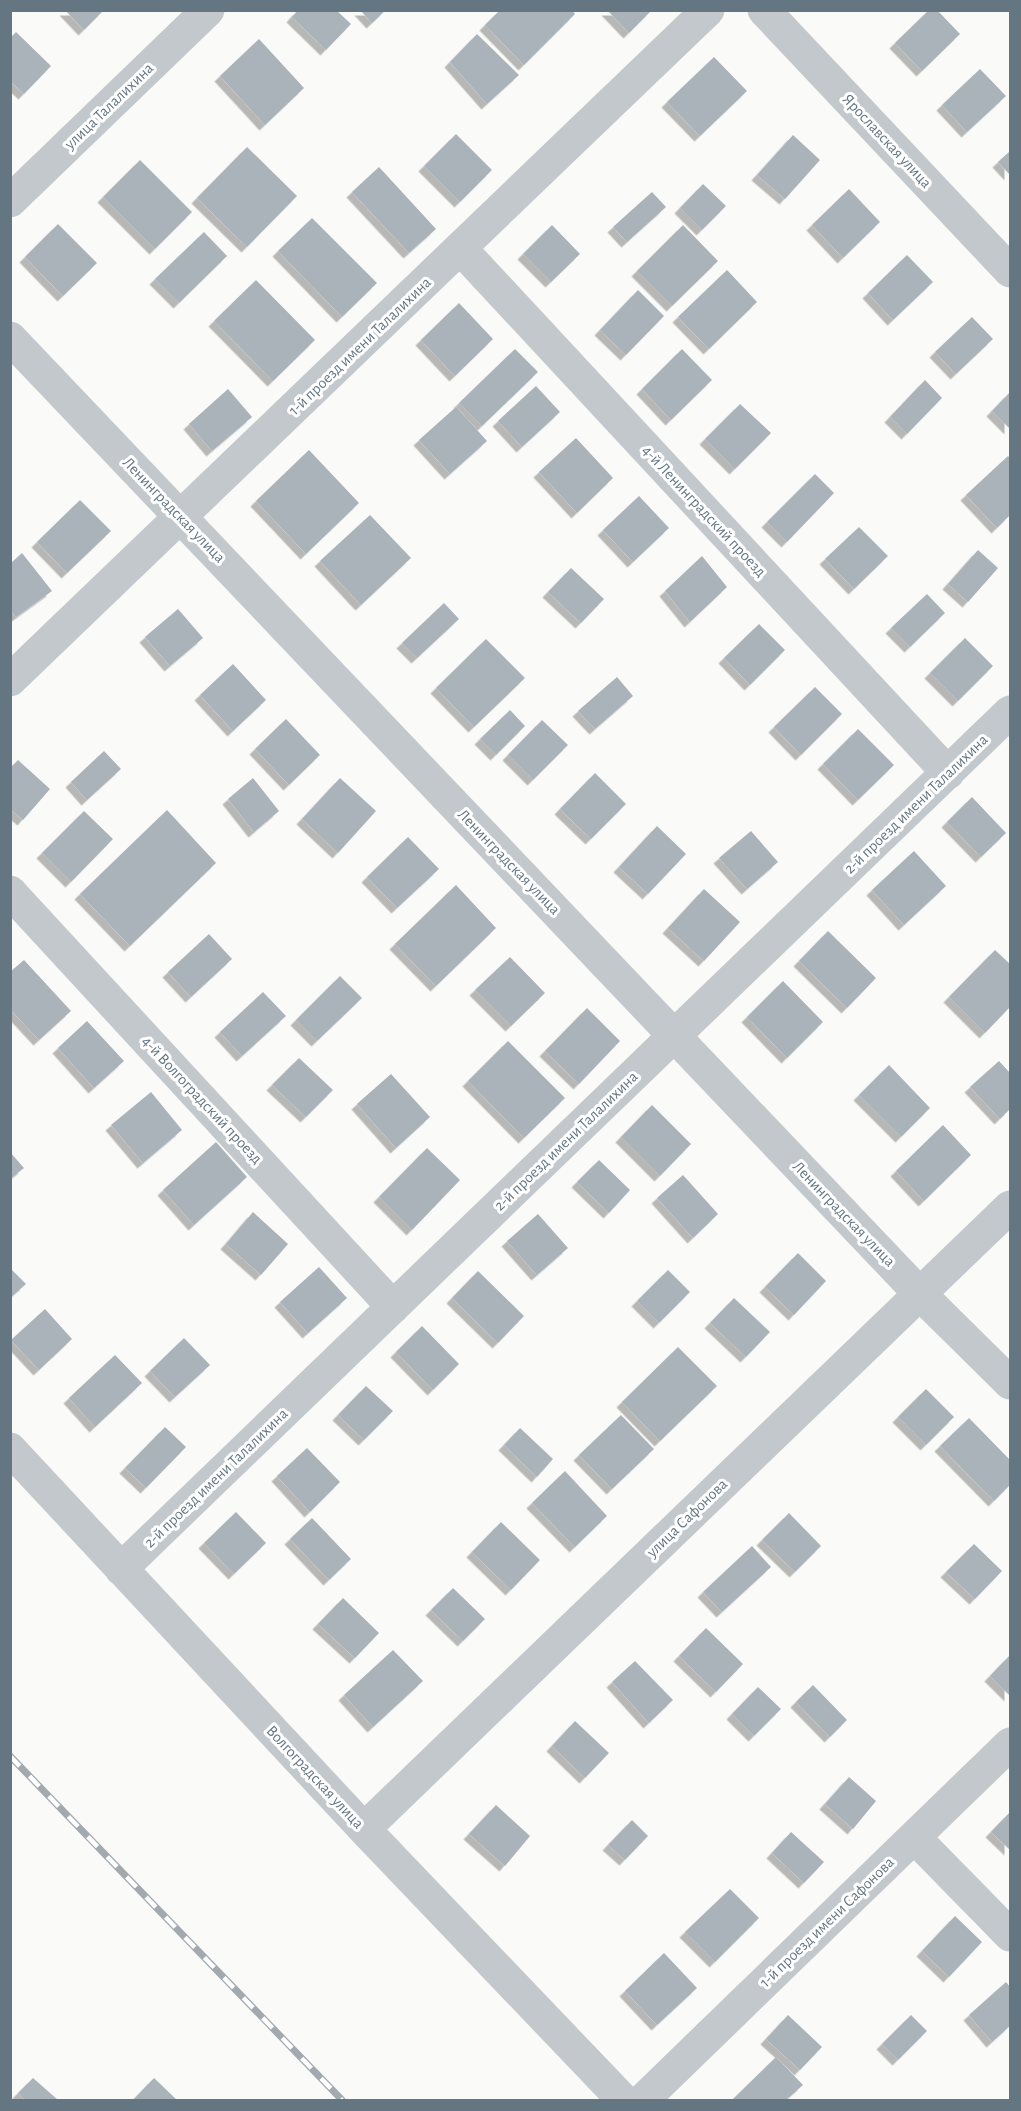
<svg xmlns="http://www.w3.org/2000/svg" width="1021" height="2111" font-family="'Alegreya Sans',sans-serif">
  <style>
    .building { fill: #aab3b9; filter: url(#shadow) }
    .lines { fill: none; stroke-linecap: round; stroke-linejoin: round }
    .minor { stroke: #c3c8cc; stroke-width: 33 }
    .tertiary { stroke: #c3c8cc; stroke-width: 33 }
    .rail-casing { stroke: #a2aab0; stroke-width: 7 }
    .rail { stroke: #fff; stroke-width: 4.5; stroke-dasharray: 14; stroke-linecap: butt }
    .labels { text-anchor: middle; dominant-baseline: central; stroke-width: 6; stroke-linejoin: round; paint-order: stroke }
    .street-label { font-size: 16px; fill: #657683; stroke: #fff }
  </style>
  <defs>
    <filter id="shadow"><feDropShadow dx="-5.5" dy="5.5" stdDeviation="0" flood-color="#0004"/></filter>
  </defs>
  <rect width="100%" height="100%" fill="#fafaf8"/>
  <!-- building -->
  <path class="building" d="M65,10H104L84,30Z
    M298,10H336L351,24L326,50L292,17Z
    M360,10H386L372,23Z
    M500,10H572L575,14L524,65L485,25Z
    M607,10H652L629,33Z
    M929,10H937L960,34L922,71L895,43Z
    M16,32L51,66L24,94L10,81V38Z
    M477,34L519,75L487,104L450,62Z
    M259,39L304,88L265,125L220,76Z
    M714,57L747,91L700,136L667,102Z
    M980,69L1006,96L967,132L942,105Z
    M456,134L492,170L460,202L424,166Z
    M793,135L820,160L785,199L757,175Z
    M247,147L297,196L247,247L197,198Z
    M1010,151V175L998,162Z
    M140,160L192,212L155,249L103,197Z
    M379,167L436,229L409,253L352,192Z
    M703,184L726,206L702,230L680,208Z
    M849,189L880,222L843,258L812,225Z
    M652,192L666,207L627,242L613,227Z
    M312,218L377,283L342,317L278,251Z
    M58,224L97,263L63,296L25,257Z
    M552,225L580,254L551,282L523,254Z
    M683,225L718,261L672,306L637,271Z
    M204,232L227,256L179,303L155,279Z
    M907,255L933,282L893,320L868,293Z
    M727,270L757,302L709,349L678,317Z
    M256,280L315,340L273,381L214,321Z
    M638,290L664,316L626,355L600,330Z
    M459,303L493,339L455,376L421,340Z
    M972,317L993,339L956,374L935,352Z
    M515,349L538,372L482,426L459,403Z
    M682,349L712,380L671,420L642,389Z
    M925,380L942,398L907,434L890,417Z
    M536,386L560,412L522,447L498,421Z
    M228,389L252,417L212,451L189,424Z
    M1010,392V429L992,411Z
    M740,404L771,433L735,469L705,439Z
    M456,407L487,441L450,474L419,440Z
    M576,438L613,478L577,513L539,472Z
    M309,450L359,503L306,554L256,501Z
    M1008,456L1010,458V515L997,528L966,495Z
    M815,474L834,493L787,542L767,522Z
    M639,496L669,528L633,562L603,530Z
    M80,500L111,531L67,573L37,542Z
    M370,515L411,558L361,605L320,561Z
    M859,527L888,556L854,589L825,559Z
    M978,550L998,568L968,602L948,584Z
    M22,553L52,591L16,617L10,610V564Z
    M702,556L727,587L690,622L665,591Z
    M571,568L604,599L581,623L548,592Z
    M927,594L945,613L910,647L891,628Z
    M444,603L459,619L417,658L402,643Z
    M178,609L203,638L170,666L145,637Z
    M759,624L785,650L750,685L724,658Z
    M965,638L993,666L958,701L930,673Z
    M486,639L525,678L474,727L436,688Z
    M233,664L266,700L233,731L200,695Z
    M617,677L633,696L595,729L578,711Z
    M815,687L842,714L801,755L774,727Z
    M510,710L525,726L496,755L480,739Z
    M286,719L320,755L289,785L255,749Z
    M542,720L568,745L533,780L508,755Z
    M858,729L894,765L858,800L823,764Z
    M104,751L121,769L87,800L71,782Z
    M18,760L50,789L23,820L10,809V768Z
    M595,773L626,804L591,839L560,809Z
    M253,778L279,811L254,832L228,799Z
    M340,778L376,811L338,853L302,819Z
    M972,797L1006,833L981,857L947,822Z
    M167,810L216,863L130,946L80,894Z
    M84,811L113,839L71,882L42,853Z
    M657,826L686,854L648,894L619,867Z
    M751,831L778,862L747,889L719,858Z
    M408,837L439,869L397,908L367,877Z
    M914,851L946,886L904,925L872,890Z
    M456,885L496,928L436,986L395,944Z
    M704,889L740,922L704,961L668,928Z
    M828,931L876,978L847,1008L799,961Z
    M209,934L232,959L191,997L168,972Z
    M995,950L1010,964V1007L985,1033L949,997Z
    M510,957L545,993L511,1026L475,990Z
    M24,960L71,1011L39,1040L10,1009V972Z
    M340,976L362,998L317,1041L296,1020Z
    M783,981L823,1022L787,1058L747,1017Z
    M263,992L286,1016L242,1056L220,1032Z
    M587,1008L620,1041L579,1084L545,1051Z
    M87,1021L124,1061L94,1088L58,1048Z
    M508,1041L565,1098L524,1138L468,1081Z
    M299,1058L333,1090L306,1117L272,1085Z
    M999,1061L1010,1073V1109L1000,1119L970,1087Z
    M889,1065L930,1108L901,1137L859,1095Z
    M391,1074L430,1117L396,1148L357,1104Z
    M151,1092L182,1130L143,1163L111,1125Z
    M652,1105L691,1144L660,1176L621,1137Z
    M943,1125L971,1155L924,1201L896,1171Z
    M216,1142L247,1177L194,1225L163,1190Z
    M427,1148L460,1180L412,1230L379,1197Z
    M10,1152L24,1168L10,1179Z
    M599,1160L630,1190L609,1213L577,1182Z
    M683,1175L718,1214L693,1238L657,1198Z
    M253,1212L288,1244L261,1275L226,1244Z
    M538,1214L568,1248L537,1275L507,1241Z
    M798,1253L826,1281L794,1315L765,1287Z
    M319,1267L347,1298L308,1333L280,1302Z
    M10,1268L26,1284L10,1298Z
    M668,1270L690,1292L659,1323L637,1301Z
    M478,1271L524,1316L498,1343L452,1298Z
    M734,1298L770,1332L746,1357L710,1323Z
    M45,1309L72,1339L39,1370L11,1340Z
    M422,1326L459,1364L433,1390L396,1352Z
    M184,1338L210,1365L175,1397L150,1371Z
    M678,1347L717,1386L660,1441L622,1402Z
    M115,1355L142,1383L95,1427L69,1398Z
    M366,1386L393,1411L364,1440L338,1415Z
    M926,1389L954,1417L926,1445L898,1417Z
    M621,1415L654,1449L612,1489L579,1455Z
    M969,1418L1010,1460V1485L994,1501L940,1446Z
    M165,1427L186,1447L146,1488L125,1468Z
    M520,1428L553,1459L537,1477L504,1445Z
    M307,1448L340,1482L310,1512L277,1476Z
    M565,1471L607,1516L575,1547L532,1503Z
    M236,1512L266,1543L234,1574L204,1543Z
    M789,1513L821,1546L795,1572L762,1540Z
    M312,1518L351,1559L329,1580L290,1539Z
    M501,1522L540,1560L511,1590L472,1552Z
    M974,1544L1002,1571L975,1599L946,1572Z
    M752,1546L771,1567L722,1612L703,1592Z
    M453,1588L485,1619L463,1641L431,1610Z
    M343,1598L379,1633L355,1658L318,1624Z
    M706,1628L743,1664L716,1692L679,1656Z
    M393,1650L423,1681L373,1727L344,1695Z
    M1010,1655V1696L990,1676Z
    M635,1661L673,1700L649,1723L612,1682Z
    M813,1685L847,1720L830,1737L796,1702Z
    M758,1687L781,1709L754,1736L732,1714Z
    M575,1721L609,1753L585,1778L552,1746Z
    M849,1777L876,1801L853,1829L825,1804Z
    M496,1805L530,1836L505,1866L469,1834Z
    M1010,1812V1850L991,1832Z
    M632,1820L648,1836L625,1860L608,1845Z
    M791,1832L824,1862L804,1883L772,1853Z
    M730,1889L759,1918L715,1962L685,1932Z
    M955,1916L982,1942L949,1977L922,1951Z
    M664,1953L697,1988L657,2025L625,1991Z
    M1006,1982L1010,1987V2026L992,2042L969,2015Z
    M788,2015L822,2047L800,2070L766,2039Z
    M911,2015L927,2031L898,2060L882,2044Z
    M776,2057L803,2085L786,2100H732Z
    M33,2078L58,2100H25L18,2093Z
    M154,2078L177,2100H133Z"/>
  <g class="lines">
    <!-- minor -->
    <path class="minor" d="M10,201L208,10
      M461,249L948,773
      M10,338L920,1294L1010,1383
      M10,680L708,10
      M10,892L393,1307
      M10,1449L364,1829L623,2100
      M121,1569L1010,712
      M364,1829L1010,1207
      M914,1837L1010,1935
      M643,2100L1010,1744"/>
    <!-- tertiary -->
    <path class="tertiary" d="M764,10L1010,271"/>
    <defs>
      <path id="rail" d="M10,1756L342,2100"/>
    </defs>
    <!-- rail casing -->
    <use href="#rail" class="rail-casing"/>
    <!-- rail -->
    <use href="#rail" class="rail"/>
  </g>
  <g class="labels">
    <!-- street labels -->
    <g class="street-label">
      <text transform="translate(109 106) rotate(-44)">улица Талалихина</text>
      <text transform="translate(887 141) rotate(47)">Ярославская улица</text>
      <text transform="translate(360 346) rotate(-44)">1-й проезд имени Талалихина</text>
      <text transform="translate(174 510) rotate(46)">Ленинградская улица</text>
      <text transform="translate(704 511) rotate(47)">4-й Ленинградский проезд</text>
      <text transform="translate(916 804) rotate(-44)">2-й проезд имени Талалихина</text>
      <text transform="translate(509 862) rotate(46)">Ленинградская улица</text>
      <text transform="translate(202 1100) rotate(47)">4-й Волгоградский проезд</text>
      <text transform="translate(566 1141) rotate(-44)">2-й проезд имени Талалихина</text>
      <text transform="translate(844 1214) rotate(46)">Ленинградская улица</text>
      <text transform="translate(216 1478) rotate(-44)">2-й проезд имени Талалихина</text>
      <text transform="translate(687 1518) rotate(-44)">улица Сафонова</text>
      <text transform="translate(315 1777) rotate(47)">Волгоградская улица</text>
      <text transform="translate(827 1922) rotate(-44)">1-й проезд имени Сафонова</text>
    </g>
  </g>
  <!-- border -->
  <rect width="1021" height="2111" fill="none" stroke="#657683" stroke-width="24"/>
</svg>
